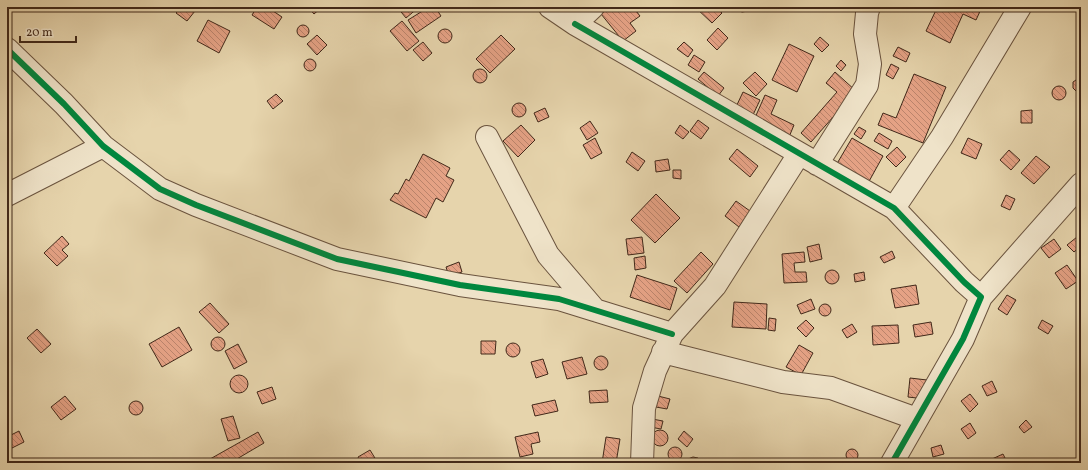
<svg xmlns="http://www.w3.org/2000/svg" width="1088" height="470" font-family="Vollkorn,serif">
  <style>
    .building { fill: url(#building-back-hatch); stroke: #412819 }
    .lines { fill: none; stroke-linecap: round; stroke-linejoin: round }
    .minor-casing { stroke: #6a533e; stroke-width: 24 }
    .minor { stroke: #efe3c9; stroke-width: 22 }
    .cycleway-casing { stroke: #efe3c9; stroke-width: 8 }
    .cycleway { stroke: #00873e; stroke-width: 6 }
  </style>
  <defs>
    <pattern id="building-back-hatch" width="6" height="6" patternUnits="userSpaceOnUse"><rect width="6" height="6" fill="#e5a285"/><path d="M-1 5l2 2M0 0l6 6M5-1l2 2" fill="none" stroke="#bb846c"/></pattern>
  </defs>
  <rect width="100%" height="100%" fill="#e6d4ac"/>
  <filter id="stains"><feTurbulence type="fractalNoise" baseFrequency=".005" numOctaves="4"/><feColorMatrix values="0 0 0 0 .2 0 0 0 0 .09 0 0 0 0 .02 0 0 0 .5 -.17"/></filter>
  <radialGradient id="worn" r=".72"><stop offset=".6" stop-color="#630" stop-opacity="0"/><stop offset="1" stop-color="#630" stop-opacity=".3"/></radialGradient>
  <!-- building -->
  <path class="building" d="M182,7H190L195,11L187,21L176,13Z
    M257,7H267L282,17L274,29L252,15Z
    M308,7H322L314,14Z
    M397,7H419L406,18Z
    M429,7H435L441,16L416,33L408,20Z
    M610,7H633L640,16L630,23L636,31L623,41L601,14Z
    M695,7H716L722,13L712,23Z
    M736,7H751L748,11L742,12L738,10Z
    M934,7H982L976,20L963,14L950,43L926,31L937,8Z
    M208,20L230,31L219,53L197,41Z
    M402,21L419,41L407,51L390,31Z
    M297 31a6 6 0 1 1 12 0a6 6 0 1 1-12 0Z
    M718,28L728,38L717,50L707,40Z
    M438 36a7 7 0 1 1 14 0a7 7 0 1 1-14 0Z
    M317,35L327,45L317,55L307,44Z
    M501,35L515,49L490,73L476,59Z
    M820,37L829,45L822,52L814,44Z
    M423,42L432,53L423,61L413,50Z
    M684,42L693,50L688,57L677,49Z
    M789,44L814,56L797,92L772,80Z
    M898,47L910,53L906,62L893,56Z
    M694,55L705,62L699,72L688,65Z
    M304 65a6 6 0 1 1 12 0a6 6 0 1 1-12 0Z
    M841,60L846,65L841,71L836,66Z
    M891,64L899,68L893,79L886,75Z
    M473 76a7 7 0 1 1 14 0a7 7 0 1 1-14 0Z
    M704,72L724,88L718,96L698,79Z
    M755,72L767,84L756,96L743,83Z
    M835,72L856,91L811,142L801,133L837,92L826,83Z
    M914,74L946,87L923,143L878,125L883,113L896,118Z
    M1076,80H1081V91H1076L1073,88V82Z
    M1052 93a7 7 0 1 1 14 0a7 7 0 1 1-14 0Z
    M743,92L760,100L752,117L735,109Z
    M276,94L283,101L273,109L267,101Z
    M765,95L777,100L771,114L794,125L789,137L754,120Z
    M512 110a7 7 0 1 1 14 0a7 7 0 1 1-14 0Z
    M545,108L549,117L538,122L534,113Z
    M1032,110V123H1021V111Z
    M698,120L709,128L701,139L690,131Z
    M590,121L598,133L587,140L580,128Z
    M521,125L535,140L518,157L503,141Z
    M680,125L689,132L683,139L675,133Z
    M859,127L866,131L861,139L854,134Z
    M879,133L892,141L888,149L874,141Z
    M595,138L602,153L591,159L583,145Z
    M852,138L883,156L867,185L835,167Z
    M968,138L982,144L976,159L961,153Z
    M897,147L906,157L896,167L886,157Z
    M737,149L758,166L750,177L729,159Z
    M1009,150L1020,160L1011,170L1000,160Z
    M632,152L645,161L638,171L626,162Z
    M423,154L450,168L446,176L454,180L443,202L436,198L426,218L390,200L395,193L398,194L406,179L409,181Z
    M1036,156L1050,167L1034,184L1021,173Z
    M668,159L670,170L656,172L655,161Z
    M673,170H681V179L673,178Z
    M656,194L680,218L655,243L631,220Z
    M1006,195L1015,199L1010,210L1001,206Z
    M736,201L750,211L739,227L725,216Z
    M62,236L69,244L62,250L68,256L57,266L44,253Z
    M642,237L644,253L628,255L626,239Z
    M1077,237L1081,242V246L1074,252L1067,245Z
    M1054,239L1061,249L1049,258L1041,248Z
    M819,244L822,259L810,262L807,247Z
    M892,251L895,258L884,263L880,257Z
    M701,252L713,264L687,293L674,281Z
    M804,252L805,262L794,263L795,272H806L807,282L784,283L782,254Z
    M645,256L646,268L635,270L634,258Z
    M459,262L462,272L449,276L446,267Z
    M1067,265L1078,281L1066,289L1055,273Z
    M825 277a7 7 0 1 1 14 0a7 7 0 1 1-14 0Z
    M864,272L865,280L855,282L854,274Z
    M637,275L677,288L670,310L630,297Z
    M916,285L919,304L895,308L891,289Z
    M1007,295L1016,300L1007,315L998,309Z
    M811,299L815,309L801,314L797,305Z
    M734,302L767,304L766,329L732,327Z
    M210,303L229,324L219,333L199,312Z
    M819 310a6 6 0 1 1 12 0a6 6 0 1 1-12 0Z
    M769,318L776,319L775,331L768,330Z
    M806,320L814,328L806,337L797,328Z
    M1042,320L1053,326L1048,334L1038,328Z
    M931,322L933,334L915,337L913,325Z
    M852,324L857,332L847,338L842,330Z
    M898,325L899,343L873,345L872,326Z
    M179,327L192,350L162,367L149,344Z
    M37,329L51,344L41,353L27,338Z
    M211 344a7 7 0 1 1 14 0a7 7 0 1 1-14 0Z
    M481,341H496L495,354H481Z
    M506 350a7 7 0 1 1 14 0a7 7 0 1 1-14 0Z
    M238,344L247,362L234,369L225,351Z
    M799,345L813,353L801,375L786,367Z
    M594 363a7 7 0 1 1 14 0a7 7 0 1 1-14 0Z
    M582,357L587,374L567,379L562,362Z
    M543,359L548,374L536,378L531,362Z
    M230 384a9 9 0 1 1 18 0a9 9 0 1 1-18 0Z
    M910,378L927,380L925,399L908,397Z
    M992,381L997,392L987,396L982,386Z
    M272,387L276,399L262,404L257,392Z
    M607,390L608,402L590,403L589,391Z
    M970,394L978,404L970,412L961,401Z
    M65,396L76,409L61,420L51,407Z
    M658,396L670,399L667,409L656,407Z
    M555,400L558,411L535,416L532,405Z
    M129 408a7 7 0 1 1 14 0a7 7 0 1 1-14 0Z
    M233,416L240,438L228,441L221,419Z
    M652,419L663,421L661,429L650,427Z
    M1026,420L1032,427L1024,433L1019,427Z
    M970,423L976,433L968,439L961,429Z
    M652 438a8 8 0 1 1 16 0a8 8 0 1 1-16 0Z
    M19,431L24,442L10,449L7,442V437Z
    M684,431L693,439L687,447L678,439Z
    M258,432L264,443L230,463H203Z
    M538,432L540,442L531,444L533,454L520,457L515,437Z
    M606,437L620,439L616,463H602Z
    M941,445L944,454L933,457L931,448Z
    M668 454a7 7 0 1 1 14 0a7 7 0 1 1-14 0Z
    M846 455a6 6 0 1 1 12 0a6 6 0 1 1-12 0Z
    M370,450L378,463H361L358,457Z
    M1003,454L1007,462L1004,463H994L992,459Z
    M693,457L698,458L702,463H686L688,459Z"/>
  <g class="lines">
    <defs>
      <path id="minor" d="M550,7L575,24L593,7
        M575,24L894,208L964,282L981,297L963,339L892,463
        M7,49L64,104L103,146L160,189L196,205L337,259L460,285L559,299L672,334
        M487,137L548,255L595,310
        M817,164L867,85L870,64L865,34L867,13L869,7
        M7,195L103,146
        M894,208L942,137L1020,7
        M981,297L1081,184
        M663,352L783,382L831,388L917,419
        M642,463L644,408L655,371L672,334L715,286L799,154"/>
    </defs>
    <!-- minor casing -->
    <use href="#minor" class="minor-casing"/>
    <!-- minor -->
    <use href="#minor" class="minor"/>
    <defs>
      <path id="cycleway" d="M575,24L894,208L964,282L981,297L963,339L892,463
        M7,49L64,104L103,146L160,189L196,205L337,259L460,285L559,299L672,334"/>
    </defs>
    <!-- cycleway casing -->
    <use href="#cycleway" class="cycleway-casing"/>
    <!-- cycleway -->
    <use href="#cycleway" class="cycleway"/>
  </g>
  <!-- margin -->
  <rect width="1088" height="470" fill="none" stroke="#e6d4ac" stroke-width="24"/>
  <rect x="8" y="8" width="1072" height="454" fill="none" stroke="#412819" stroke-width="2"/>
  <rect x="12" y="12" width="1064" height="446" fill="none" stroke="#412819"/>
  <!-- scale -->
  <path d="M20 36v6h56v-6" fill="none" stroke="#412819" stroke-width="2"/>
  <text x="26" y="36" font-size="12" fill="#412819" stroke="#efe3c9" stroke-width="3" paint-order="stroke">20 m</text>
  <rect width="100%" height="100%" filter="url(#stains)"/>
  <rect width="100%" height="100%" fill="url(#worn)"/>
</svg>
